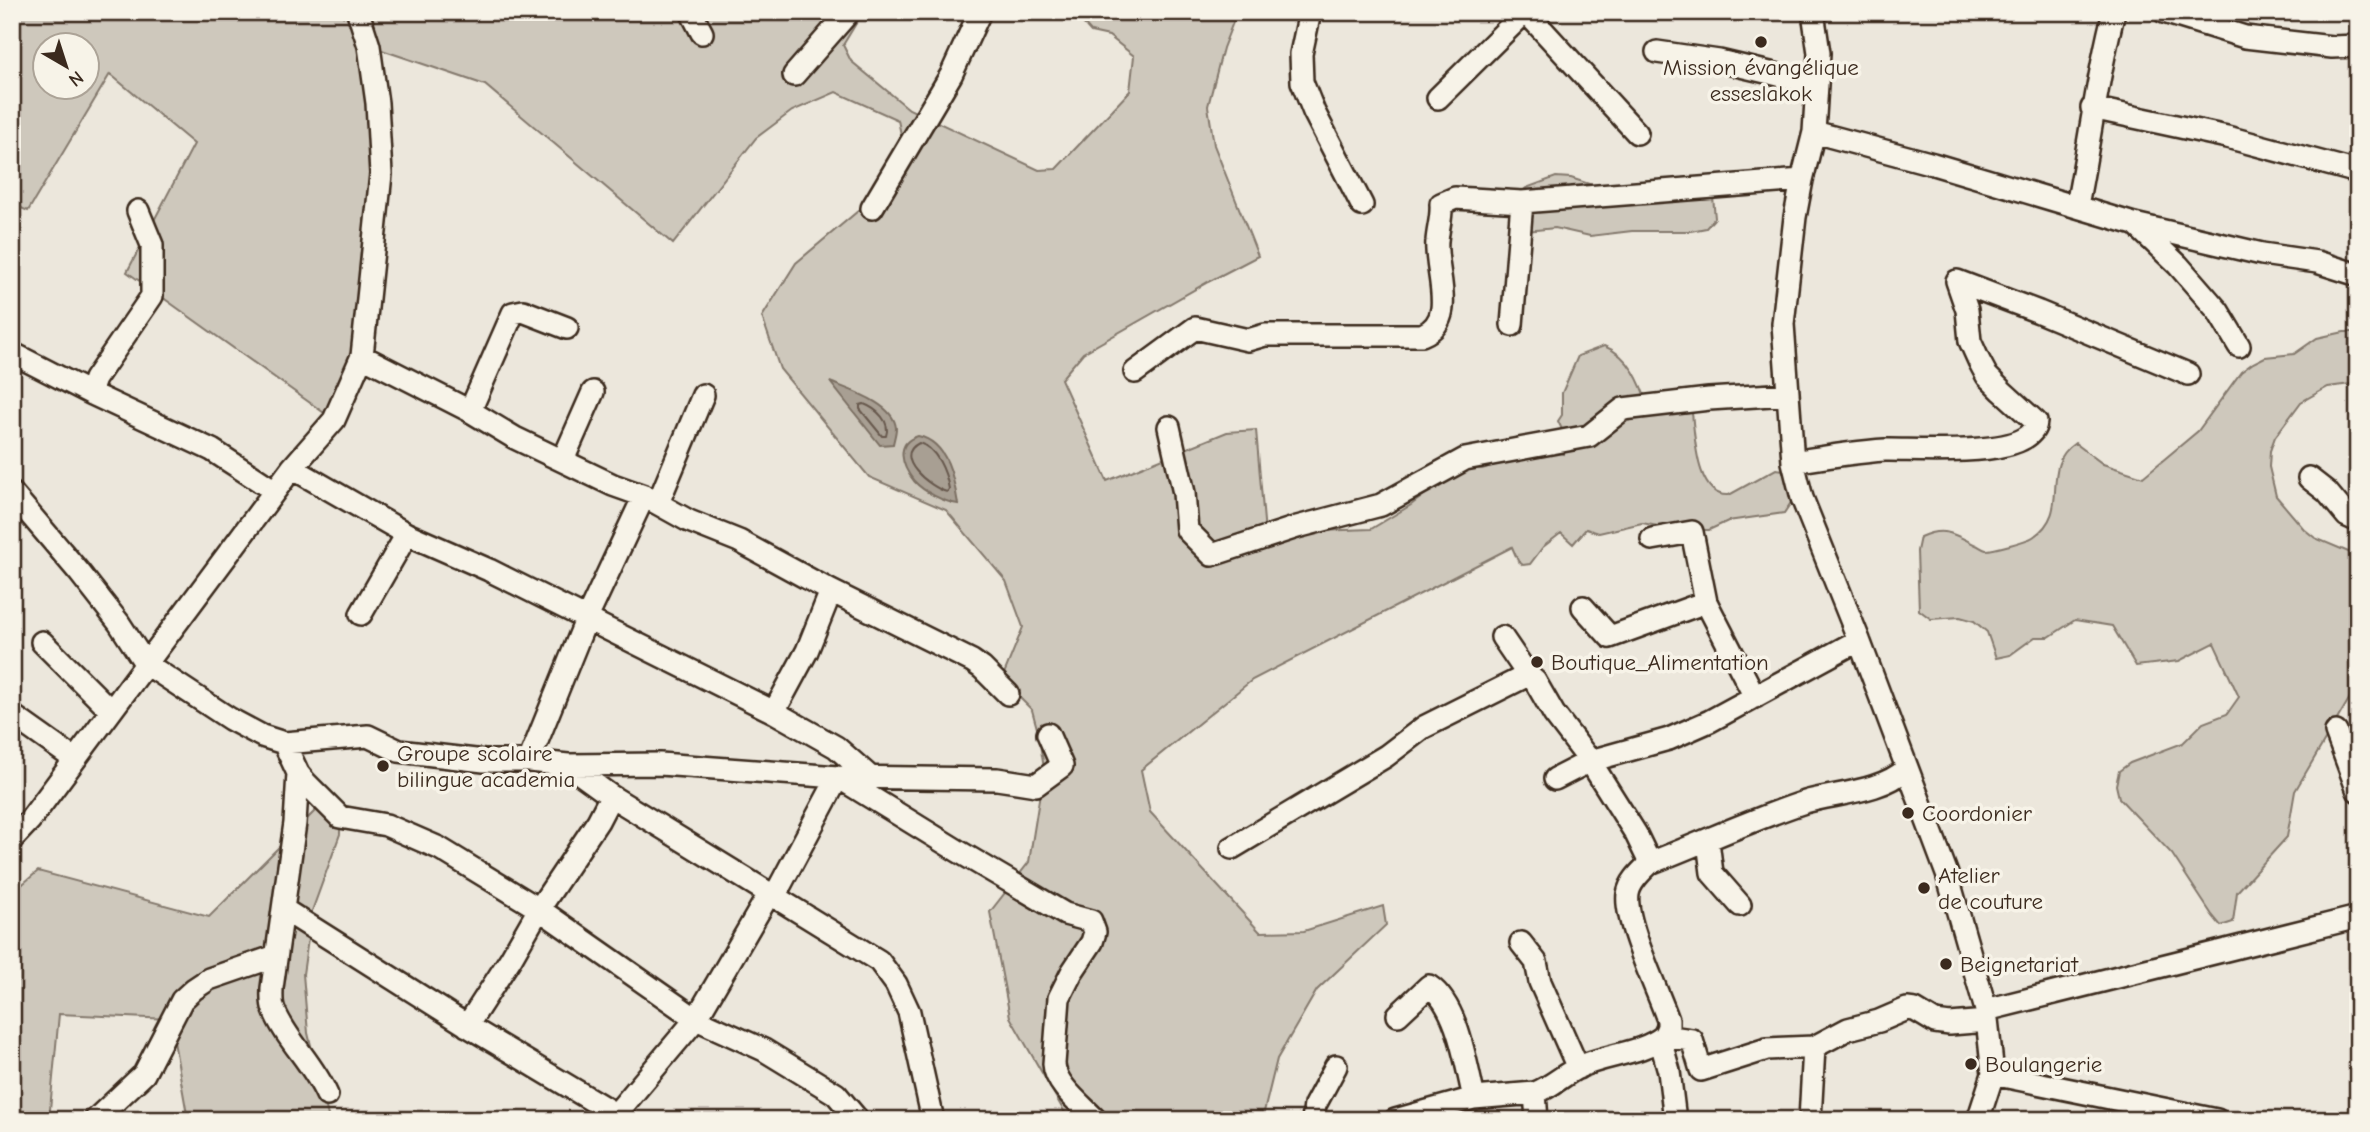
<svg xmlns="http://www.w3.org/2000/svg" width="2370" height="1132" font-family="'Comic Neue',sans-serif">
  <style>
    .green { fill: #cec8bc; stroke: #84796d; stroke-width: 2; fill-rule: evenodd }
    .water { fill: #a89f93; stroke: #7c7064; stroke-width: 2 }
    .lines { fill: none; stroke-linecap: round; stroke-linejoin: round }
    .shore { stroke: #67594d; stroke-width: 2 }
    .minor-casing { stroke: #3b2a1e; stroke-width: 26 }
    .minor { stroke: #f7f3e8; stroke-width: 21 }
    .poi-dot { fill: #3b2a1e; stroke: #f7f3e8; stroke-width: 2.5 }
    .labels { text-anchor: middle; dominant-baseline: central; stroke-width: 7; stroke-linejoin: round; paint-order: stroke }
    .poi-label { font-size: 23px; fill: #3b2a1e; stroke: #f7f3e8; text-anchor: start }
  </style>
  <rect width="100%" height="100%" fill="#ece7dc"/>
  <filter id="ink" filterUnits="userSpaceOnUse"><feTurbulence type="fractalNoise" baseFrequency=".0143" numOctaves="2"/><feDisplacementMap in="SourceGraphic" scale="14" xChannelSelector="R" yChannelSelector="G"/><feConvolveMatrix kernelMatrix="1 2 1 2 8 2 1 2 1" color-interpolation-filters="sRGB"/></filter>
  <g filter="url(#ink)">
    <!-- green -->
    <path class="green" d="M12,12H340L343,16L345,12H863L843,45L851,61L909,109L1039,170L1056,169L1130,91L1134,56L1109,36L1091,32L1073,12H1237L1223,48L1208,106L1214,145L1258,256L1208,282L1083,353L1061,379L1107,481L1227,432L1256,430L1265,533L1371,529L1411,505L1461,467L1482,469L1544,450L1564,454L1567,440L1558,421L1562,415V393L1578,356L1604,346C1630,356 1641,383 1649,409L1679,407L1692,413C1695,436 1696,498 1729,495L1776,469L1784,470L1792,501L1784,513L1728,521L1709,530H1679L1642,523L1599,533L1586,529L1573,544L1561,533L1543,547L1530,564L1523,565L1518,561L1512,547L1252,680L1141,770L1150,812L1260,932L1304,931L1383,906L1386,925L1317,990L1277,1059L1262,1120H1069L1010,1017L990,912L1029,862L1044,768L1038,732L1032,710L1018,696L1004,674L1023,627L1006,581L946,510L869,477L780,369L762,317L796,263L908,169L898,120L836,92L792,111L756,138L673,244L485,85L370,46L384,165L362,356L334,420L127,272L194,144L110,74L28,211L12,204ZM46,46H88V88H46Z
      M1556,177L1571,178L1607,190L1713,197L1715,218L1706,228L1691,231H1632L1590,236L1555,228L1527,231L1516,197L1526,188Z
      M2344,332H2358V383L2328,387L2301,402L2275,437L2270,451L2269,467L2276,496L2304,529L2315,538L2358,556V684L2295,791L2287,837L2237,892L2233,922L2221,926L2212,915L2172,854L2119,798L2116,785L2119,771L2130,763L2183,743L2203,723L2227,714L2239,697L2214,643L2179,661L2136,666L2112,626L2075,620L2049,637H2035L2010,655L1996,658L1987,632L1974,621L1960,617L1931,619L1919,610L1917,551L1920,537C1944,526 1954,534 1976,545C1979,546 1982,549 1986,550C1993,550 2027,541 2033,537C2073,511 2038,468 2075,443L2103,464L2143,477L2198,431L2241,372L2253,363L2265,357L2294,354L2317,338Z
      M324,802L340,817V834L312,911L303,974L308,1033L329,1120H188L170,1019L59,1014L49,1120H12V893L38,871L209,917Z"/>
    <!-- water -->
    <path class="water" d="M830,382C849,390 894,403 896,428C896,433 894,439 893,444L880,445Z
      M918,436C948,442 954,479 958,504C944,502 924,492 914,481C902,466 894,443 918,436Z"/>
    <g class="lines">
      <!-- shore -->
      <path class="shore" d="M864,404C877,409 891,422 886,436H882L860,409V405Z
        M919,443C937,448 946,472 949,489L947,492C931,488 891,457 919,443Z"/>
      <defs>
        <path id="minor" d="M691,12L702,33
          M1310,12L1301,54L1302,82L1314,112L1362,205
          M1526,12L1637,133
          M1813,12L1819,53L1814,132L1802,180L1795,217L1783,324L1793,462L1802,498L1859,640L1947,874L1986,1010L1993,1074L1978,1120
          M2164,12L2245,37L2332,47L2358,46
          M1657,52L1719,61L1817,84
          M794,75L849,12
          M1438,98L1525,12
          M2092,108L2227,137L2358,172
          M1814,132L1933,164L2134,224L2262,254L2317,262L2358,275
          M2077,205C2090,141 2097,76 2114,12
          M872,208L951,75L980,12
          M2136,225L2178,265L2218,311L2239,346
          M1512,325L1522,202
          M12,353L90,393L212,450L275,491
          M362,356L470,411L515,438L613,485L644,496L689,521L739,541L831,591L972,661L982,668L1008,694
          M1135,372L1195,328L1248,340L1265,335H1422C1459,320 1434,271 1437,241C1438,228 1442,217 1441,204L1455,198L1522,202L1802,180
          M90,393L95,379L152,296V245L138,211
          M470,411L513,313L523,311L567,328
          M1169,427L1184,493L1187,530L1212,555L1297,527L1381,505L1465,459L1589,436L1623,409L1709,399L1788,394
          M563,460L593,392
          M1793,462C1824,457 1854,452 1885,450C1913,449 2033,460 2036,422L2002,391L1987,376L1979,361L1970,341L1967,310L1957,281L2039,312L2188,374
          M292,468L407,534L489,570L774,712L836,747L869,776
          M2309,478L2327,492L2347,516L2358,521
          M12,493L79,572L119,623L145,663L230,719L262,736L284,743L368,736L399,751L484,761H529L568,765L660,764L838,777L997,779L1036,785L1062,766L1048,734
          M658,503L703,395
          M1652,539L1692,532L1706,602L1755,697
          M1583,607L1610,637L1706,602
          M361,614L407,534
          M1502,637L1528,675
          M42,642L110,710
          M774,712L807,651L831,591
          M12,715L74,759
          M2336,732L2358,791
          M284,743L298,773L306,783L340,817L386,825L439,848L539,909L696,1019L764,1050L836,1094L858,1120
          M529,761L586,620L644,496
          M568,765L611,796L879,961L896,984L909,1012L933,1120
          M298,773L295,823L272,988C272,995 271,1003 274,1010C286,1040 313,1063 327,1095
          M1555,779L1590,761L1669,739L1710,721L1859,640
          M12,839L30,820L292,468L334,420L362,356L381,174L377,103L369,46L358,12
          M1708,841L1712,873L1740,905
          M1232,848L1386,756L1424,727L1528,675L1535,681L1554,714L1590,761L1636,834L1650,863
          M774,897L838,777L958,851L1065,914L1091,921L1095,932L1092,942L1072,972L1059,998L1054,1064C1055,1085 1082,1105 1096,1120
          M283,909L471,1028L625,1120
          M1521,943L1536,962L1540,982L1578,1068
          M1986,1010L2358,917
          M1398,1015L1429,986C1458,1005 1466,1065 1474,1098
          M467,1026L511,958L539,909L598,821L611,796
          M1664,1036L1692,1040L1701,1070L1767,1049L1814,1047L1848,1029L1879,1021L1907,1009L1915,1010L1935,1022L1950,1024L1987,1021
          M1660,1039L1669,1071L1675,1120
          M1993,1074L2217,1120
          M616,1114L696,1019L769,894
          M95,1120L144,1074L182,1000L194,989L209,979L276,956
          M1313,1120L1315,1105L1336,1066
          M1395,1120L1474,1098L1535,1093
          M1537,1120L1535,1093C1551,1087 1562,1076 1577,1068C1604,1054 1640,1055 1664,1036L1668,1027V1020C1658,991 1624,921 1628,894C1630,881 1642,871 1650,863C1702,843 1753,819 1805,802C1836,793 1882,792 1906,769
          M1810,1120L1814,1047"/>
      </defs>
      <!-- minor casing -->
      <use href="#minor" class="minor-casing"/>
      <!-- minor -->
      <use href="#minor" class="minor"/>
    </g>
  </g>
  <!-- markers -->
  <g class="poi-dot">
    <circle cx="1761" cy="42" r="7"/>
    <circle cx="1537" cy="662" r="7"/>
    <circle cx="383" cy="766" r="7"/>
    <circle cx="1908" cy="813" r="7"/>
    <circle cx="1924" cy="888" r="7"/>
    <circle cx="1946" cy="964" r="7"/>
    <circle cx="1971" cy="1064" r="7"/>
  </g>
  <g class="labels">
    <!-- poi labels -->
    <g class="poi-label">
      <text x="1761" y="67" text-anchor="middle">Mission évangélique<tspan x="1761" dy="26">esseslakok</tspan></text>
      <text x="1551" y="662">Boutique_Alimentation</text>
      <text x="397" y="753">Groupe scolaire<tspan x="397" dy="26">bilingue academia</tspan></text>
      <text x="1922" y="813">Coordonier</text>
      <text x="1938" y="875">Atelier<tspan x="1938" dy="26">de couture</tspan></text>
      <text x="1960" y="964">Beignetariat</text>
      <text x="1985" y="1064">Boulangerie</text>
    </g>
  </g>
  <!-- margin -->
  <rect width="2370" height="1132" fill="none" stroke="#f7f3e8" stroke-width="42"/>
  <rect x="21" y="21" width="2328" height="1090" fill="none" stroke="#3b2a1e" stroke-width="2.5" filter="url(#ink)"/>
  <!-- north arrow -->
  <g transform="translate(66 66) rotate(141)"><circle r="33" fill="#f7f3e8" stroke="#aca397" stroke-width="2"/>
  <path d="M0-5L12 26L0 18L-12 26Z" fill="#3b2a1e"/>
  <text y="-10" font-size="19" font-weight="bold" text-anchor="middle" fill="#3b2a1e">N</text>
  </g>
</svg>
